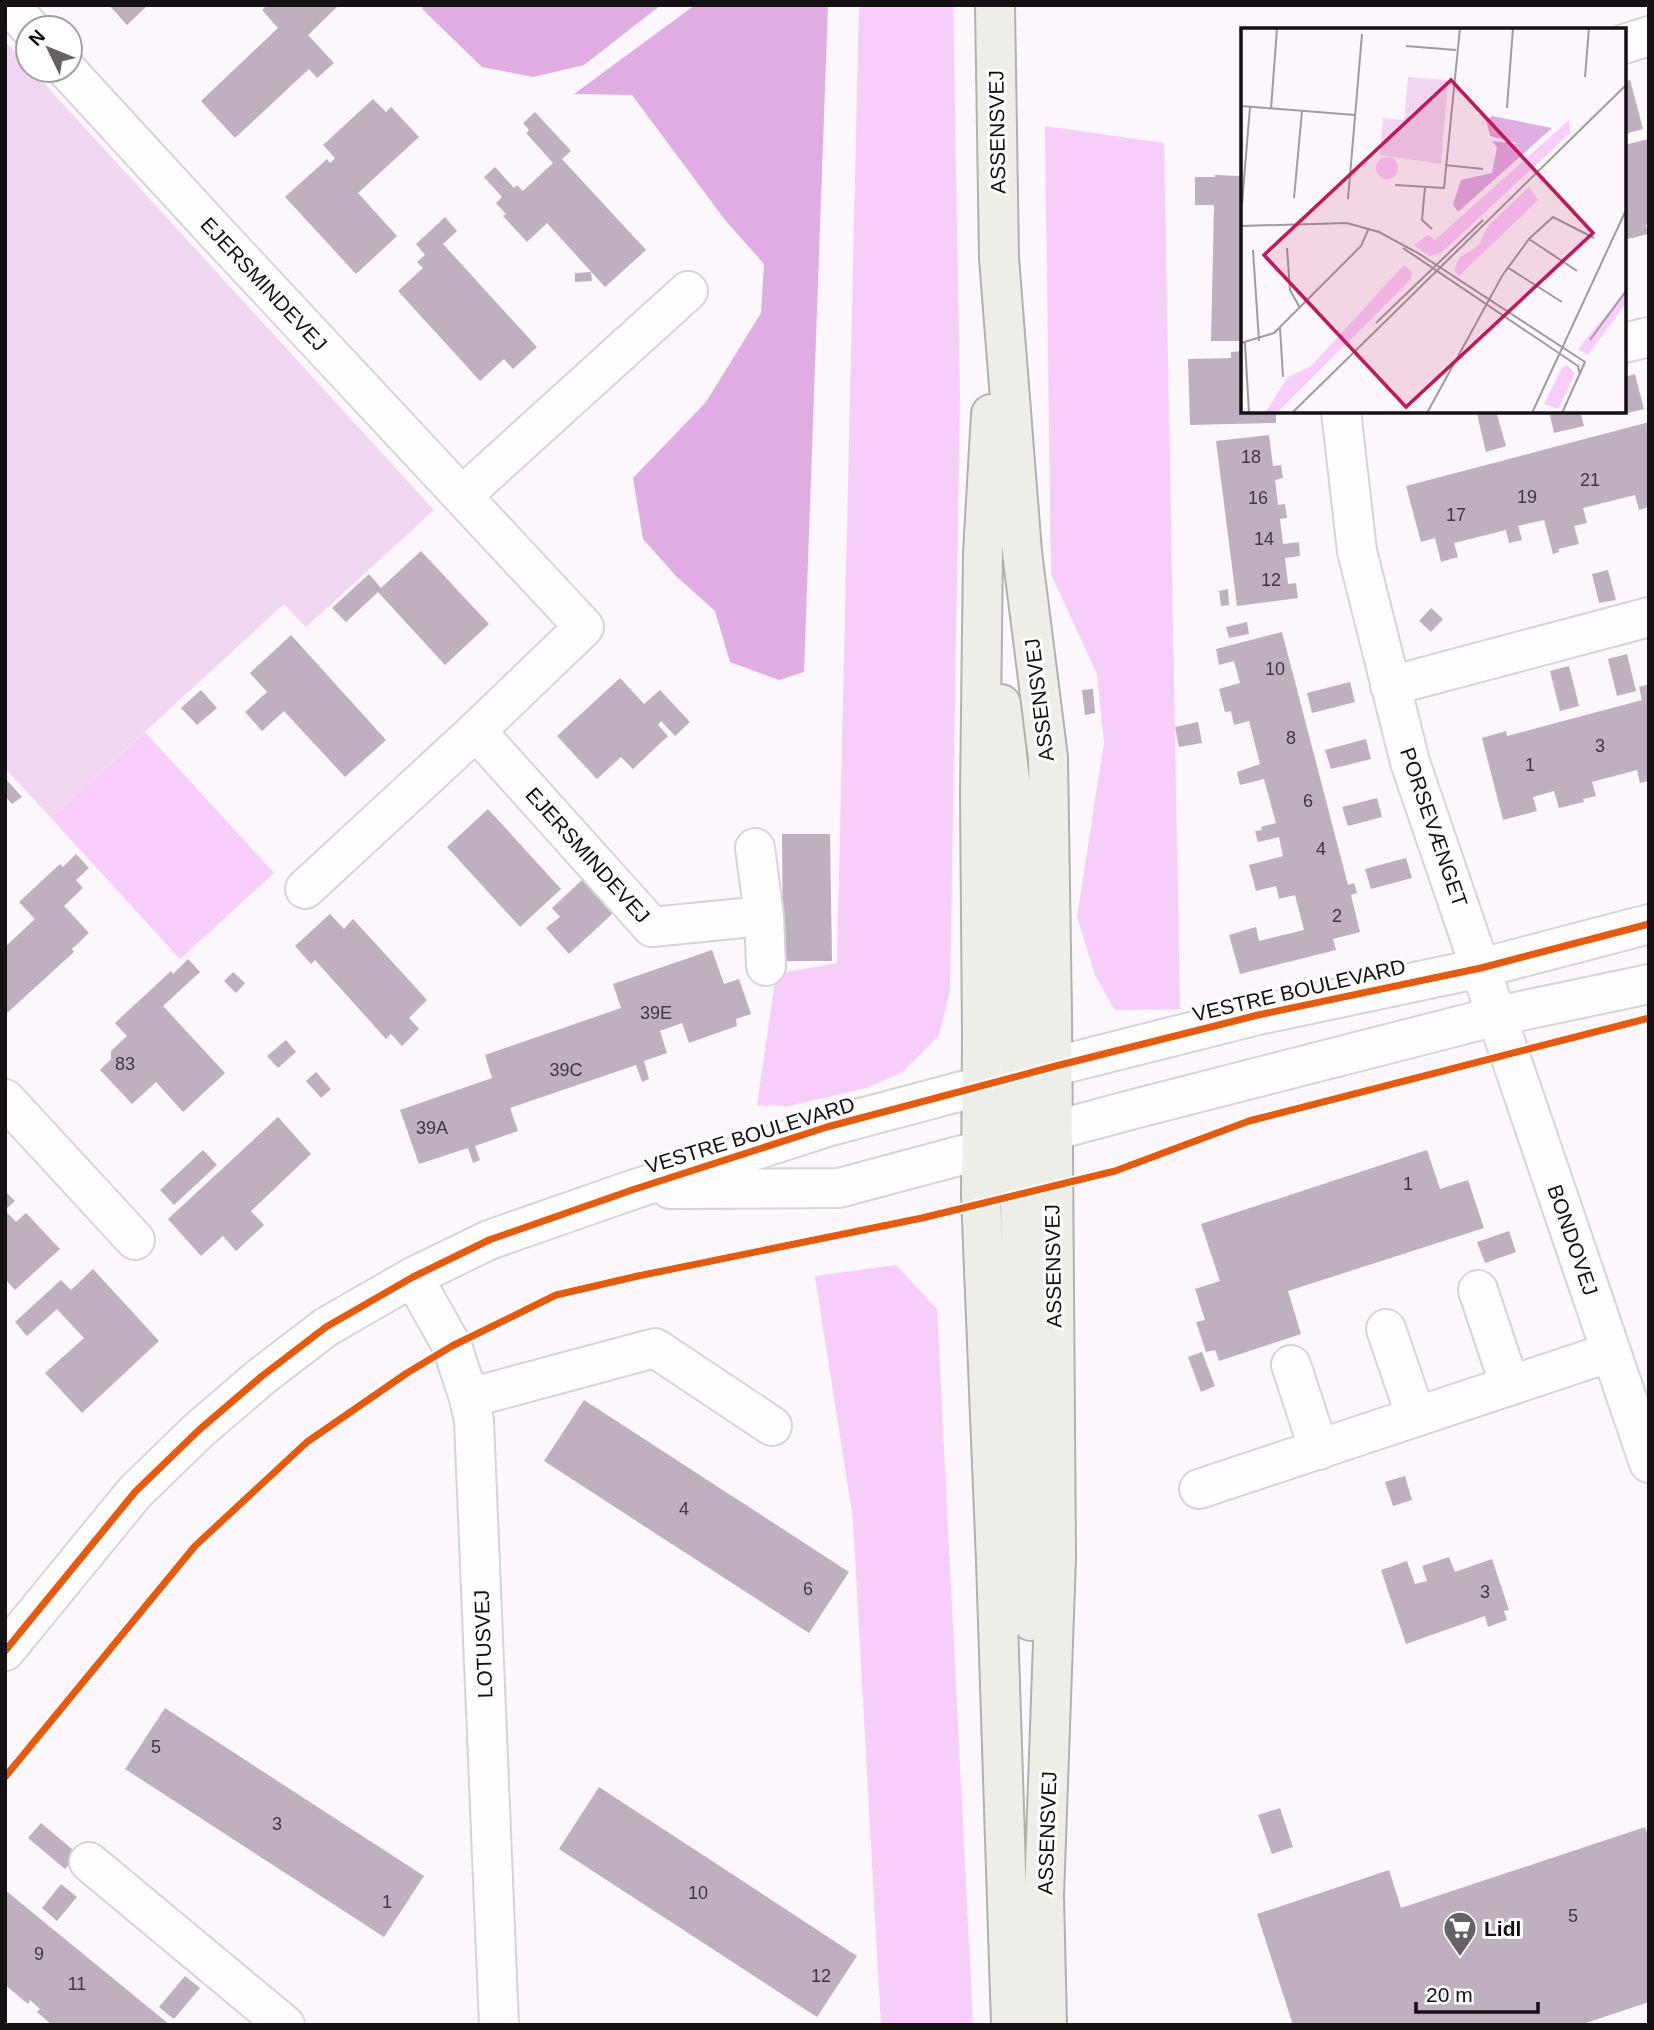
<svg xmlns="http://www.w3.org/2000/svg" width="1654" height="2030" font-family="Arial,sans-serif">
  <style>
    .green { fill: #f0d6f1 }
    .forest { fill: #f7cdf9 }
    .water { fill: #dfade2 }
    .building { fill: #bfb0c0 }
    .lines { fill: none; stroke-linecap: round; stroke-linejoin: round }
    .minor-casing { stroke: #d7d3d7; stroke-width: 42 }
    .major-casing { stroke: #b1b2aa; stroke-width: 42 }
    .minor { stroke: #fffeff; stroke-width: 38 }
    .major { stroke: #edeee8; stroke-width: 38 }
    .cycleway-casing { stroke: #fff; stroke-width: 11 }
    .cycleway { stroke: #e8590c; stroke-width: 7 }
    .labels { text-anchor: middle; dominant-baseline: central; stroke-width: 6; stroke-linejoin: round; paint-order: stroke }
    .number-label { font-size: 18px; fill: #3f383f }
    .street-label { font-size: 21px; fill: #141014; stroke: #fff }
    .poi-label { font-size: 21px; font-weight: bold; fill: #141014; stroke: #fff; text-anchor: start }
    .inset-road { fill: none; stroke: #9f9b9f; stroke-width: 2 }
    .view { fill: #c2185b; fill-opacity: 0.15; stroke: #c2185b; stroke-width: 3.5 }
    .inset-edge { fill: none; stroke: #141014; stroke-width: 3.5 }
  </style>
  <rect width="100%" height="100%" fill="#fcf7fc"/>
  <!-- green -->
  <path class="green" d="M5,41L28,66V70H32L434,510L306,627L284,604L51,818L5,768Z"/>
  <!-- forest -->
  <path class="forest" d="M859,5H953L960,397L950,990L939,1035L903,1072L866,1088L789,1106L757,1105L776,974L837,963Z
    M1045,126L1164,143L1180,1009L1115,1010L1095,975L1077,917L1104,742L1097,674L1051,574Z
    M145,732L274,873L180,959L51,818Z
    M896,1265L937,1309L973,2025H881L853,1519L815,1276Z"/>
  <!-- water -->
  <path class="water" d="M423,5H661L584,65L533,77L482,67L422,9Z
    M695,5H828L804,672L779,680L730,662L715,611L676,576L643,539L633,478L706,402L761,313L764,264L725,220L632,95L574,94Z"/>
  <!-- building -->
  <path class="building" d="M109,5H148L127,25Z
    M267,5H339L308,35L334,63L317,78L309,69L235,138L201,101L278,28L262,10Z
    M1630,80L1643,129L1625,134L1624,82Z
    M373,99L386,112L391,107L419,137L358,193L397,236L356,274L285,197L327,159L330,163L335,158L323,145Z
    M535,112L571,151L562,159L646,250L605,287L547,223L527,242L503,216L506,214L496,203L502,197L484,177L495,167L514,188L517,185L523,191L553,163L526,133L529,130L523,123Z
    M1649,139V225H1646L1648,234L1624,240V145Z
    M1215,175L1243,176V341H1211L1214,205H1195V177H1215Z
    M445,217L457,231L443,244L537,347L513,369L504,359L480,381L398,291L423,268L417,262L425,255L416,244Z
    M591,272L592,281L575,282V273Z
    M1243,351V411H1276V423L1190,425L1188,359L1231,358V352Z
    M1635,374L1644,409L1620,415L1619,411H1624V377Z
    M1487,411H1496L1506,446L1486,452L1477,414Z
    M1549,411H1580L1584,426L1554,433Z
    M1649,422V507L1639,510L1635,495L1583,508L1587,523L1574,526L1579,544L1558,549L1559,552L1553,554L1544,520L1518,526L1522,540L1509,543L1506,530L1454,543L1458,557L1441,562L1435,538L1421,542L1406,486Z
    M1269,435L1273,466L1281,465L1283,478L1275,480L1278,505L1285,504L1287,518L1280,519L1283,544L1299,542L1300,556L1285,558L1288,584L1296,583L1298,598L1237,606L1216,441Z
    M421,551L489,624L445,665L378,592L346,622L332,608L369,574L381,588Z
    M1608,570L1616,600L1599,603L1592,574Z
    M1228,589L1229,605L1221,606L1219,591Z
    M1431,608L1443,619L1431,632L1419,621Z
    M1247,622L1249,634L1229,638L1226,627Z
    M1282,632L1348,885L1354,883L1357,893L1351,895L1360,932L1333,939L1336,950L1240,974L1229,935L1256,927L1259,941L1304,930L1295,895L1279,899L1276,886L1256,891L1249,865L1283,856L1279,837L1258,842L1255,831L1262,830L1261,827L1276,823L1264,779L1240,785L1237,772L1260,764L1249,721L1234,725L1231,711L1225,712L1219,689L1240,683L1234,661L1219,665L1216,649Z
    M291,635L386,740L345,777L284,711L262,731L245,712L267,692L250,673Z
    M1627,654L1636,691L1617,696L1608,659Z
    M1569,666L1579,706L1560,711L1550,671Z
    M620,678L644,704L660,690L690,722L675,736L661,721L658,725L668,736L633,769L621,757L597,779L557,736Z
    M1350,682L1355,702L1312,713L1307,693Z
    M1649,684V781L1640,783L1637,770L1592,782L1596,796L1583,799L1584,802L1559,808L1554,791L1533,797L1537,811L1503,820L1482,738L1506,731L1507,736L1642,700L1639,687Z
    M1093,689L1095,713L1085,715L1082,690Z
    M201,690L217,708L197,725L181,708Z
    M1198,722L1202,743L1179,747L1175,727Z
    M1366,739L1371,759L1331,769L1325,750Z
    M5,778L22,797L12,804L5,796Z
    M1377,798L1382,817L1348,826L1342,807Z
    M488,809L561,889L520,927L447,847Z
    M782,834H830L832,961H783Z
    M76,854L89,868L76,880L83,888L64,906L89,933L72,949L74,952L7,1013L5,947L35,919L19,902L60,864L63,867Z
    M1406,858L1412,878L1371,889L1365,869Z
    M582,880L612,914L569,954L546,928L560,917L552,908Z
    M330,914L344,929L353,919L427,1000L409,1018L419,1029L402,1046L391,1034L386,1039L315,960L311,964L295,946Z
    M712,950L724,984L739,979L751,1014L736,1019L737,1026L689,1043L682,1023L660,1031L667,1053L644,1061L649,1079L642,1082L636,1065L510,1108L518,1131L475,1146L480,1160L473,1163L468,1148L419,1164L400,1110L492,1078L485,1055L621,1008L613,984Z
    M188,959L200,972L163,1006L225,1073L183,1112L156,1082L132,1104L100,1070L111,1059V1051L127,1036L115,1023L171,971L173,974Z
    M233,972L245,983L236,993L224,981Z
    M286,1040L296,1052L278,1068L267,1056Z
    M316,1072L331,1089L321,1098L306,1081Z
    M278,1117L311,1154L251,1211L264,1225L236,1251L223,1236L201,1256L168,1219Z
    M203,1150L217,1165L174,1205L160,1190Z
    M1427,1150L1440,1189L1468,1180L1484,1228L1288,1291L1301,1334L1219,1361L1215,1350L1206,1352L1196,1322L1205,1320L1195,1289L1220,1281L1201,1224Z
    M5,1191L15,1201L5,1210L16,1222L26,1213L60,1249L15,1290L5,1279Z
    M1509,1231L1516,1252L1485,1263L1477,1242Z
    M93,1269L159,1341L82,1413L45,1373L84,1338L57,1309L27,1336L15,1322L61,1280L71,1290Z
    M1202,1352L1215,1386L1201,1392L1188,1357Z
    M584,1400L849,1572L809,1633L544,1461Z
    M1405,1476L1412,1500L1393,1506L1385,1482Z
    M1449,1557L1455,1572L1492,1559L1509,1610L1504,1611L1507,1620L1488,1627L1485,1616L1406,1644L1381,1570L1407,1561L1415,1584L1427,1581L1422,1566Z
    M165,1708L424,1876L384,1937L125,1769Z
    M599,1787L857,1956L817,2017L559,1849Z
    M1280,1808L1293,1847L1272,1854L1258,1815Z
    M41,1823L78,1854L65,1869L28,1838Z
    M1645,1827L1649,1838V2002L1580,2025H1293L1257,1914L1389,1870L1401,1908Z
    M61,1884L77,1897L57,1921L42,1908Z
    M5,1890L170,2025H52L37,2012L40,2009L30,2000L28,2004L5,1985Z
    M185,1976L200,1988L174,2019L159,2007Z"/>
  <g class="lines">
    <defs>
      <path id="minor" d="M9,5L30,28
        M1624,44L1649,36
        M67,70L212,228L584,627L476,731L305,889
        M1624,343L1649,337
        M1341,411L1357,551L1410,762L1649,1463
        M463,495L688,291
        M1390,686L1649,617
        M476,731L652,927L764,916
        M755,848L764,916L766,966
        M5,1099L135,1240
        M670,1189L839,1188L1138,1108L1497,1016L1649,984
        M413,1277L452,1346L469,1398L474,1421L499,2025
        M1478,1290L1510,1386
        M1386,1329L1416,1417
        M1291,1365L1319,1450
        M469,1398L655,1348L772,1426
        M1199,1489L1611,1352
        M5,1651L135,1492L199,1430L262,1376L326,1327L413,1277L489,1240L632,1190L827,1127L1052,1067L1258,1015L1481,968L1649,924
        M89,1862L285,2025"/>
      <path id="major" d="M995,5L999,258L1022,552L1048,758L1052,1014L1056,1558L1044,1896L1047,2025
        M991,414L983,553L980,794L982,1036L981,1196L996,1561L1011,2025
        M1001,704L1011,788L1021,1101L1028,1115L1038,1124
        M981,1086L997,1093L1007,1105L1015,1121L1020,1206L1031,1621"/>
    </defs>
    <!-- minor casing -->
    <use href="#minor" class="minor-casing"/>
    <!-- major casing -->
    <use href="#major" class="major-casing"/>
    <!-- minor -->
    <use href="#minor" class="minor"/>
    <!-- major -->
    <use href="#major" class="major"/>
    <defs>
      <path id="cycleway" d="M5,1651L135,1492L199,1430L262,1376L326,1327L413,1277L489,1240L632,1190L827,1127L1052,1067L1258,1015L1481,968L1649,924
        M5,1777L195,1546L307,1442L407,1373L452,1346L556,1295L638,1276L922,1218L1115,1171L1249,1121L1649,1018"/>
    </defs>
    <!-- cycleway casing -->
    <use href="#cycleway" class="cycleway-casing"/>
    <!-- cycleway -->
    <use href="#cycleway" class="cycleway"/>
  </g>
  <!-- icons -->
  <defs>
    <symbol id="supermarket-pin" viewBox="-11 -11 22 30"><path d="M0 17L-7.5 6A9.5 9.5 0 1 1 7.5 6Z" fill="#656165" stroke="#fff"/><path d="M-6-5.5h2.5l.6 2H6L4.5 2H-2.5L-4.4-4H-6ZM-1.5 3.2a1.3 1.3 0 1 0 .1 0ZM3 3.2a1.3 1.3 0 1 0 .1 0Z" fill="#fff"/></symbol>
  </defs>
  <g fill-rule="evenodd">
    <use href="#supermarket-pin" x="1441" y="1909" width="38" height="52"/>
  </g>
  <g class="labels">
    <!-- number labels -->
    <g class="number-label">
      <text x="1251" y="457">18</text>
      <text x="1590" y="480">21</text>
      <text x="1527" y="497">19</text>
      <text x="1258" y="498">16</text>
      <text x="1456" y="515">17</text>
      <text x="1264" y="539">14</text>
      <text x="1271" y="580">12</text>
      <text x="1275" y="669">10</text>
      <text x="1291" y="738">8</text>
      <text x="1600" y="746">3</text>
      <text x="1530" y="765">1</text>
      <text x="1308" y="801">6</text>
      <text x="1321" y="849">4</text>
      <text x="1337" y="916">2</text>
      <text x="656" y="1013">39E</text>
      <text x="125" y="1064">83</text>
      <text x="566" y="1070">39C</text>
      <text x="432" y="1128">39A</text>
      <text x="1408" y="1184">1</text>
      <text x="684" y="1509">4</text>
      <text x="808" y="1589">6</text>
      <text x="1485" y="1592">3</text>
      <text x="156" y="1747">5</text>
      <text x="277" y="1824">3</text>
      <text x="698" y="1893">10</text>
      <text x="387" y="1902">1</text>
      <text x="1573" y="1916">5</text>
      <text x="39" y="1954">9</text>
      <text x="821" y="1976">12</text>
      <text x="77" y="1984">11</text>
    </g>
    <!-- street labels -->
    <g class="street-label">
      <text transform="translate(997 132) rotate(-91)">ASSENSVEJ</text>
      <text transform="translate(264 284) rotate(47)">EJERSMINDEVEJ</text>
      <text transform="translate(1039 700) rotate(-97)">ASSENSVEJ</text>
      <text transform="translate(1434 827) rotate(71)">PORSEVÆNGET</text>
      <text transform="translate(588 855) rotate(48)">EJERSMINDEVEJ</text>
      <text transform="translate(1299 990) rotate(-13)">VESTRE BOULEVARD</text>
      <text transform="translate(750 1135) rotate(-17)">VESTRE BOULEVARD</text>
      <text transform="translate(1573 1240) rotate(71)">BONDOVEJ</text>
      <text transform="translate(1053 1266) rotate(-91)">ASSENSVEJ</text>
      <text transform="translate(483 1644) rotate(-92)">LOTUSVEJ</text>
      <text transform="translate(1047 1833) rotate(-88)">ASSENSVEJ</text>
    </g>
    <!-- poi labels -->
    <g class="poi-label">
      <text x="1484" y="1928">Lidl</text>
    </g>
  </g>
  <!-- overview -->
  <g transform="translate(1241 28)">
    <rect width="385" height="385" fill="#fcf7fc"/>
    <path d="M167,49L207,52L200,136L139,127L142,90L163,92Z" fill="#f0d6f1"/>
    <path d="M328,92L329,105L200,225L189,228L173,217L187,207L194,212ZM135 140a11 11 0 1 1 22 0a11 11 0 1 1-22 0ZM288,159L297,172L218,248L213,242L218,230L237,218L247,198ZM163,237L171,244L170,251L36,385H24L47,349L70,338ZM385,262V275L347,327L337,321ZM326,337L334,346L317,381L303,376L321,340Z" fill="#f7cdf9"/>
    <path d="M251,88L311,100L217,184L212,176L220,152L251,145L256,119L251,113L279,116L249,108L245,92Z" fill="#dfade2"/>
    <path class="inset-road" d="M165,18L215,22M344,49L348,0M0,78L114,87M266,80L272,0M30,81L36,0M204,137L242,141M154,157L203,160L219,0M184,159L181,192L191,201M53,170L61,83M107,171L121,6M1,176L9,79M0,198L106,195L138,204L177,225L344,334L321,385M288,211L336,243M46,220L49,262L59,280M162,220L337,338L339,347M12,222L18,313M266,239L321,274M135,295L242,192M39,300L42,349M349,312L385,263M0,315L33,305L120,218L128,200M4,315L8,385M51,385L385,57M186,385L261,248L288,211L312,189L353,210M291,385L385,182"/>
    <path class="view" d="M210,52L352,205L165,379L23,227Z"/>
    <rect width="385" height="385" class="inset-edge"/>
  </g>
  <!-- border -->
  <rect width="1654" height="2030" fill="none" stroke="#141014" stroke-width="14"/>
  <!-- north arrow -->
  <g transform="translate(49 49) rotate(313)"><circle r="33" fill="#ffffff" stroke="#a19fa1" stroke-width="2"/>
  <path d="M0-5L12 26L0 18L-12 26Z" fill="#656165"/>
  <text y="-10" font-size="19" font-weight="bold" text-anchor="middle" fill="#141014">N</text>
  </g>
  <!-- scale -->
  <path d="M1416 2002v10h122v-10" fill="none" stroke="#141014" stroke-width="3.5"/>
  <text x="1426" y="2002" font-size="21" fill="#141014" stroke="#ffffff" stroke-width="5" paint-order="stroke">20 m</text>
</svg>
